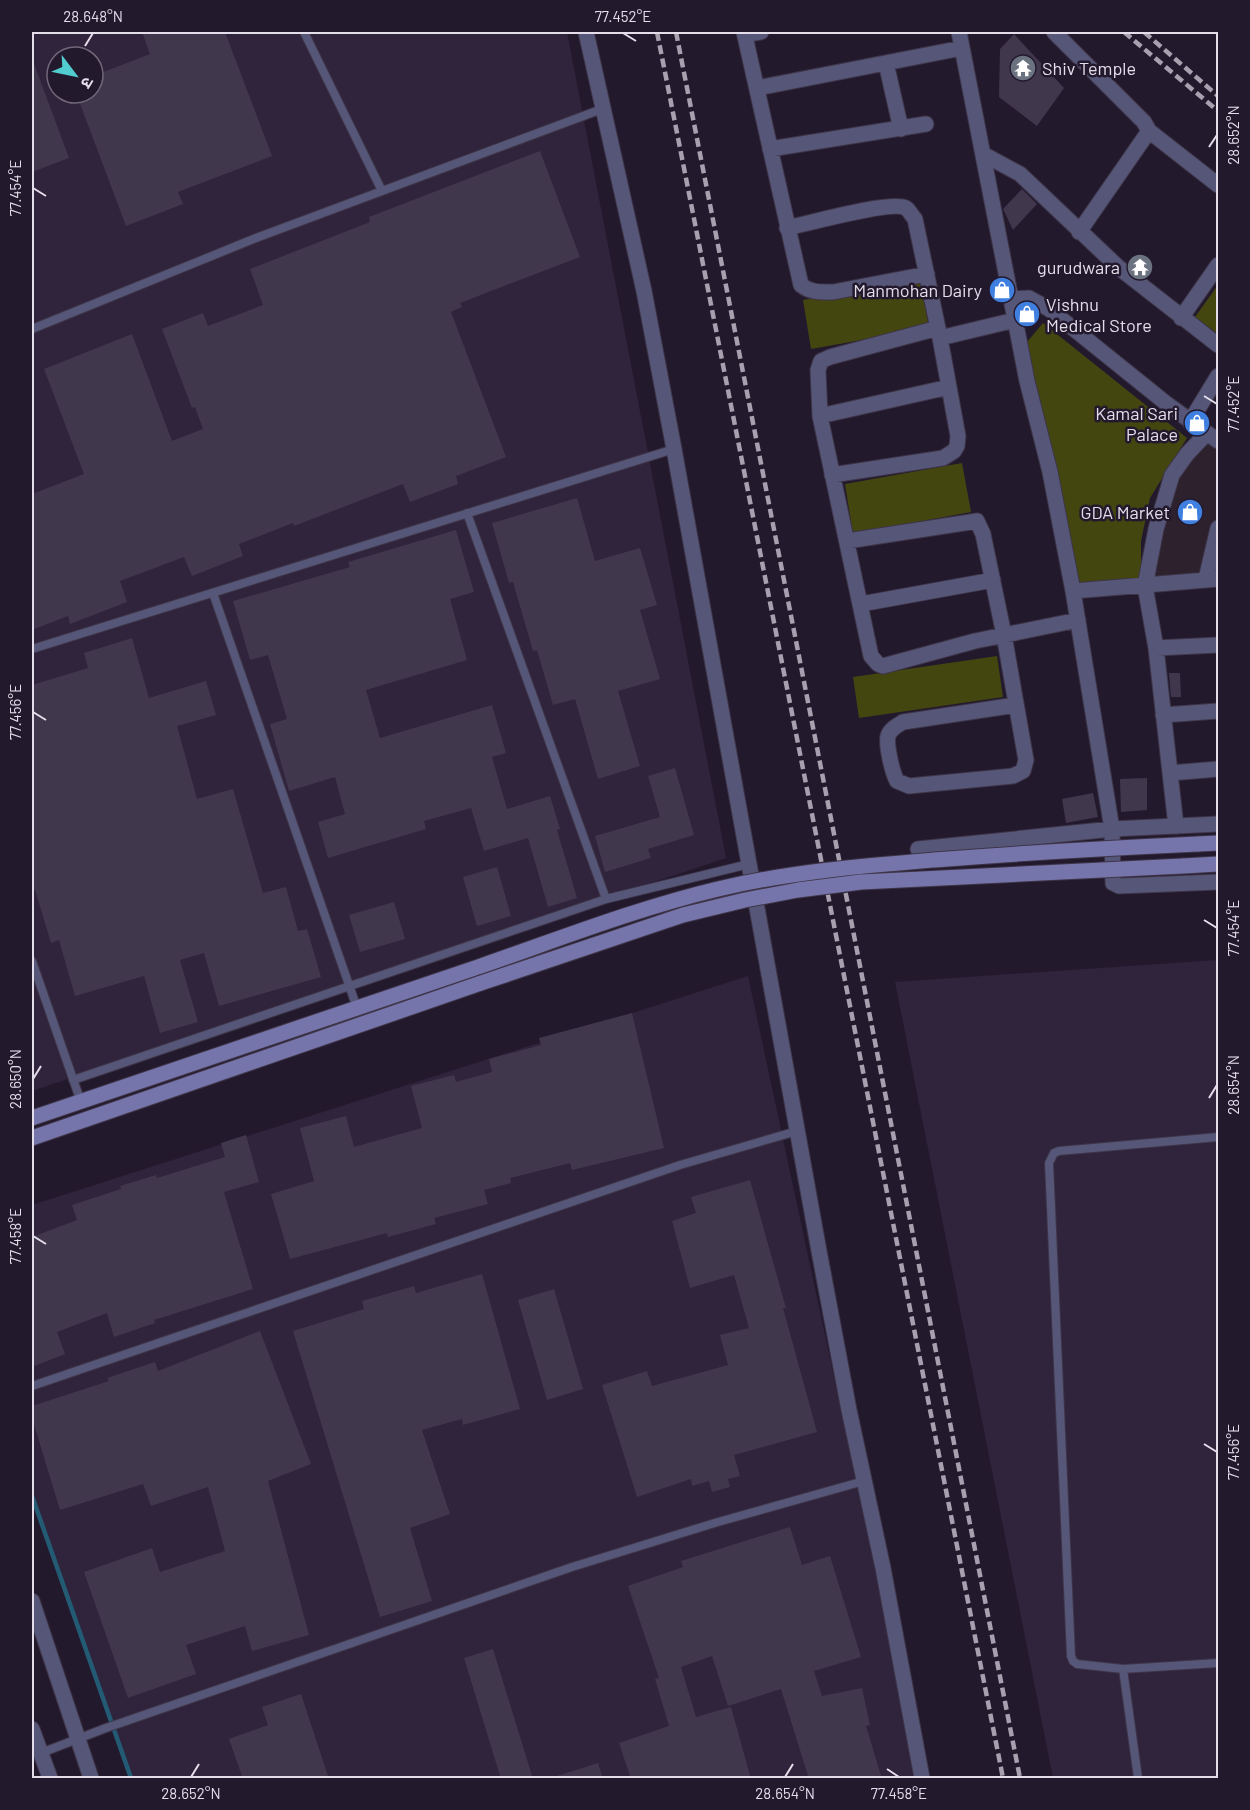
<svg xmlns="http://www.w3.org/2000/svg" width="1250" height="1810" font-family="Barlow,'Noto Sans Devanagari',sans-serif">
  <style>
    .commercial { fill: #2d212e }
    .built { fill: #30233c; fill-rule: evenodd }
    .green { fill: #43460f }
    .lines { fill: none; stroke-linecap: round; stroke-linejoin: round }
    .stream { stroke: #235b75; stroke-width: 4.5 }
    .building { fill: #41374d }
    .service-casing { stroke: #3e3548; stroke-width: 10 }
    .minor-casing { stroke: #3e3548; stroke-width: 17 }
    .tertiary-casing { stroke: #3e3548; stroke-width: 17 }
    .secondary-casing { stroke: #3e3548; stroke-width: 17 }
    .service { stroke: #565678; stroke-width: 8 }
    .minor { stroke: #565678; stroke-width: 15 }
    .tertiary { stroke: #565678; stroke-width: 15 }
    .secondary { stroke: #7675ab; stroke-width: 15 }
    .rail { stroke: #a7a0af; stroke-width: 4.5; stroke-dasharray: 9 4.5; stroke-linecap: butt }
    .secondary-bridge-casing { stroke: #3e3548; stroke-width: 17; stroke-linecap: butt }
    .secondary-bridge { stroke: #7675ab; stroke-width: 15 }
    .ticks { fill: none; stroke: #e4deeb; stroke-width: 2 }
    .labels { text-anchor: middle; dominant-baseline: central; stroke-width: 5; stroke-linejoin: round; paint-order: stroke }
    .poi-label { font-size: 18px; fill: #e4deeb; stroke: #23192d; text-anchor: end }
    .neatline { fill: none; stroke: #e4deeb; stroke-width: 2 }
    .ticks-label { font-size: 15px; text-anchor: middle; fill: #e4deeb }
  </style>
  <rect width="100%" height="100%" fill="#23192d"/>
  <!-- commercial -->
  <path class="commercial" d="M1207,433L1218,441V544L1206,579L1145,586L1165,497Z"/>
  <!-- built -->
  <path class="built" d="M32,32H567L726,858L32,1091ZM57,57H93V93H57Z
    M1218,960V1778H1053L895,982Z
    M748,976L920,1778H131L32,1499V1205Z"/>
  <!-- green -->
  <path class="green" d="M920,279L929,328L811,349L803,300Z
    M1218,285V334L1195,317Z
    M1043,323L1187,438L1150,498L1141,541V578L1077,586L1027,342Z
    M962,463L971,512L853,534L845,484Z
    M997,656L1003,697L859,718L853,677Z"/>
  <g class="lines">
    <!-- stream -->
    <path class="stream" d="M32,1496L131,1778"/>
  </g>
  <!-- building -->
  <path class="building" d="M142,32H225L272,156L178,192L183,204L126,226L76,93H93V76L150,54Z
    M1014,34L1064,88L1037,126L999,97L1000,49Z
    M33,61L69,158L32,172V62Z
    M540,151L580,257L460,303L462,307L451,312L506,457L456,476L458,484L410,502L403,484L294,526L293,523L239,544L243,556L192,576L184,557L120,581L127,602L70,624L68,616L32,630V494L84,474L44,369L132,334L172,441L203,429L195,407L192,408L162,329L203,313L208,326L263,305L250,269L370,222L369,217Z
    M1022,189L1037,204L1013,230L1003,209Z
    M577,498L595,561L640,548L657,605L640,610L660,679L618,691L640,766L598,779L575,699L553,705L537,650L533,651L513,582L509,583L492,523Z
    M456,530L474,592L450,599L467,660L366,690L380,738L492,705L506,753L492,757L507,809L550,796L560,829L557,830L577,898L548,907L528,838L484,851L471,808L424,821L426,829L328,858L318,822L345,814L335,777L289,791L270,724L287,719L268,655L250,660L233,601L350,567L348,562Z
    M132,638L149,698L206,681L216,715L177,726L197,799L233,789L263,893L286,887L298,931L307,929L321,977L219,1006L204,953L180,960L198,1022L160,1033L144,976L75,996L59,940L51,943L35,890L32,891V685L88,668L84,653Z
    M1169,673H1180L1181,697H1171Z
    M675,768L694,835L648,849L651,858L605,872L595,836L660,817L648,776Z
    M1147,778V810L1121,812L1120,779Z
    M1093,793L1098,817L1066,823L1062,799Z
    M497,867L511,916L477,926L463,877Z
    M394,902L405,939L360,952L349,915Z
    M632,1013L664,1148L572,1170L570,1163L510,1178L511,1183L484,1190L488,1204L434,1218L436,1224L388,1237L387,1233L290,1259L271,1194L314,1181L300,1128L346,1116L354,1147L422,1128L411,1086L454,1075L456,1082L492,1072L489,1059L541,1045L539,1038Z
    M246,1135L259,1182L224,1192L253,1289L154,1320L155,1323L114,1337L107,1313L57,1332L65,1354L32,1367V1237L77,1220L72,1205L121,1189L120,1186L156,1175L157,1178L225,1157L221,1143Z
    M750,1180L786,1308H783L817,1432L734,1455L740,1476L728,1479L730,1487L712,1492L709,1481L692,1486L691,1479L637,1497L602,1385L647,1371L652,1386L728,1365L720,1335L749,1328L734,1275L690,1288L672,1221L696,1213L691,1197Z
    M482,1274L520,1409L463,1425L462,1419L422,1430L450,1514L410,1528L432,1601L380,1617L293,1331L364,1309L362,1301L414,1286L416,1293Z
    M554,1289L583,1389L547,1400L518,1300Z
    M260,1331L311,1464L268,1481L309,1635L252,1651L245,1626L186,1645L196,1674L128,1698L84,1572L152,1548L160,1572L225,1551L208,1487L151,1506L143,1484L60,1510L32,1418V1406L109,1381L107,1378L155,1362L158,1371Z
    M790,1527L802,1565L830,1556L861,1657L814,1671L822,1696L862,1688L870,1725L866,1726L882,1779H809L781,1689L728,1706L712,1656L681,1667L696,1717L731,1707L751,1779H631L619,1743L669,1726L655,1679L659,1678L628,1586L683,1567L681,1561Z
    M493,1649L533,1779H501L464,1658Z
    M301,1694L329,1779H243L229,1739L268,1725L262,1707Z
    M598,1763L603,1779H558L557,1776Z"/>
  <g class="lines">
    <defs>
      <path id="service" d="M304,32L382,191
        M32,329L256,238L602,109
        M467,513L606,899L749,864
        M213,593L357,1008
        M32,649L674,449
        M32,961L81,1102
        M73,1080L606,899
        M1218,1137L1059,1151L1054,1153L1049,1163L1071,1656L1073,1661L1077,1664L1123,1669L1218,1663
        M32,1386L680,1165L797,1131
        M1123,1669L1138,1778
        M41,1753L106,1728L572,1567L718,1522L864,1481"/>
      <path id="minor" d="M586,32L644,291L674,449L819,1251L849,1410L883,1568L922,1778
        M744,32L801,285C811,293 821,292 833,292L927,274
        M1054,32L1144,122L1149,131L1218,185
        M745,35L761,32
        M886,63L901,129
        M757,88L962,48
        M770,149L926,124
        M983,154L1020,174L1118,267L1218,345
        M787,228C807,224 891,200 906,208C909,210 912,216 915,219L940,338L958,436L957,446L954,451L943,458L832,475
        M1079,232L1149,131
        M1011,299L1029,298L1049,309L1167,404L1218,441
        M1181,318L1218,265
        M938,328L830,357L821,361L818,370L820,416L871,656L878,664L883,666L975,641L1078,620
        M940,338L1015,320
        M820,416L949,387
        M1190,422L1218,376
        M847,541L977,521L983,534L1004,635L1026,760L1023,771L1013,776L909,786L897,781C892,772 886,745 888,736C890,729 898,725 903,722L1016,705
        M1206,579L1218,528
        M1073,591L1218,579
        M861,604L993,580
        M1156,648L1218,645
        M1163,715L1218,711
        M1170,773L1218,769
        M1176,826L1156,648L1145,586L1156,529L1172,475L1187,454L1207,433
        M918,849L1112,829L1073,591L1050,472L1027,381L959,32"/>
      <path id="tertiary" d="M1218,824L1112,829L1113,883L1119,886L1218,882
        M32,1601L91,1778
        M32,1729L50,1778"/>
      <path id="secondary" d="M1198,844L1218,843
        M1183,866L1218,864
        M32,1118L481,966
        M32,1138L481,983"/>
    </defs>
    <!-- service casing -->
    <use href="#service" class="service-casing"/>
    <!-- minor casing -->
    <use href="#minor" class="minor-casing"/>
    <!-- tertiary casing -->
    <use href="#tertiary" class="tertiary-casing"/>
    <!-- secondary casing -->
    <use href="#secondary" class="secondary-casing"/>
    <!-- service -->
    <use href="#service" class="service"/>
    <!-- minor -->
    <use href="#minor" class="minor"/>
    <!-- tertiary -->
    <use href="#tertiary" class="tertiary"/>
    <!-- secondary -->
    <use href="#secondary" class="secondary"/>
    <!-- rail -->
    <path class="rail" d="M657,32L1003,1778
      M676,32L1020,1778
      M1124,32L1218,111
      M1144,32L1218,96"/>
    <defs>
      <path id="secondary-bridge" d="M481,966C559,939 638,908 718,889C789,872 862,866 934,860C1022,853 1110,848 1198,844
        M481,983L683,915L745,900L798,890L861,882L1183,866"/>
    </defs>
    <!-- secondary-bridge casing -->
    <use href="#secondary-bridge" class="secondary-bridge-casing"/>
    <!-- secondary-bridge -->
    <use href="#secondary-bridge" class="secondary-bridge"/>
  </g>
  <!-- ticks -->
  <path class="ticks" d="M623,33L636,41M85,46L93,33M1209,147L1217,135M33,188L46,196M1204,396L1217,404M33,712L46,720M1204,920L1217,928M33,1079L41,1066M1209,1098L1217,1085M33,1236L46,1244M1204,1444L1217,1452M887,1769L899,1777M191,1777L199,1764M785,1777L793,1764"/>
  <!-- icons -->
  <defs>
    <symbol id="temple-disc" viewBox="-11 -11 22 22"><circle r="9.5" fill="#6b7280" stroke="#23192d"/><path d="M0-6L5-2H3V0L6.5 2.5H4V6H1.5V3h-3V6H-4V2.5H-6.5L-3 0V-2H-5Z" fill="#fff"/></symbol>
    <symbol id="shop-disc" viewBox="-11 -11 22 22"><circle r="9.5" fill="#3f7fe0" stroke="#23192d"/><path d="M-5-2.5h2.3a2.7 3.5 0 0 1 5.4 0H5L5.5 6h-11ZM-1.5-2.5h3a1.5 2.3 0 0 0-3 0Z" fill="#fff"/></symbol>
  </defs>
  <g fill-rule="evenodd">
    <use href="#temple-disc" x="1008" y="53" width="30" height="30"/>
    <use href="#temple-disc" x="1125" y="252" width="30" height="30"/>
    <use href="#shop-disc" x="987" y="275" width="30" height="30"/>
    <use href="#shop-disc" x="1012" y="299" width="30" height="30"/>
    <use href="#shop-disc" x="1182" y="408" width="30" height="30"/>
    <use href="#shop-disc" x="1175" y="497" width="30" height="30"/>
  </g>
  <g class="labels">
    <!-- poi labels -->
    <g class="poi-label">
      <text x="1042" y="68" text-anchor="start">Shiv Temple</text>
      <text x="1120" y="267">gurudwara</text>
      <text x="982" y="290">Manmohan Dairy</text>
      <text x="1046" y="304" text-anchor="start">Vishnu<tspan x="1046" dy="21">Medical Store</tspan></text>
      <text x="1178" y="413">Kamal Sari<tspan x="1178" dy="21">Palace</tspan></text>
      <text x="1170" y="512">GDA Market</text>
    </g>
  </g>
  <!-- border -->
  <rect width="1250" height="1810" fill="none" stroke="#23192d" stroke-width="66"/>
  <!-- north arrow -->
  <g transform="translate(75 75) rotate(122)"><circle r="28" fill="#23192d" stroke="#706879" stroke-width="1.5"/>
  <path d="M0-4.5L10 22L0 15L-10 22Z" fill="#52cdcf"/>
  <text y="-9" font-size="16" font-weight="bold" text-anchor="middle" fill="#e4deeb">उ</text>
  </g>
  <rect x="33" y="33" width="1184" height="1744" class="neatline"/>
  <g class="ticks-label">
    <text x="93" y="22">28.648°N</text>
    <text x="623" y="22">77.452°E</text>
    <text transform="translate(1234 135) rotate(-90)" y="5">28.652°N</text>
    <text transform="translate(16 188) rotate(-90)" y="5">77.454°E</text>
    <text transform="translate(1234 404) rotate(-90)" y="5">77.452°E</text>
    <text transform="translate(16 712) rotate(-90)" y="5">77.456°E</text>
    <text transform="translate(1234 928) rotate(-90)" y="5">77.454°E</text>
    <text transform="translate(16 1079) rotate(-90)" y="5">28.650°N</text>
    <text transform="translate(1234 1085) rotate(-90)" y="5">28.654°N</text>
    <text transform="translate(16 1236) rotate(-90)" y="5">77.458°E</text>
    <text transform="translate(1234 1452) rotate(-90)" y="5">77.456°E</text>
    <text x="191" y="1799">28.652°N</text>
    <text x="785" y="1799">28.654°N</text>
    <text x="899" y="1799">77.458°E</text>
  </g>
</svg>
